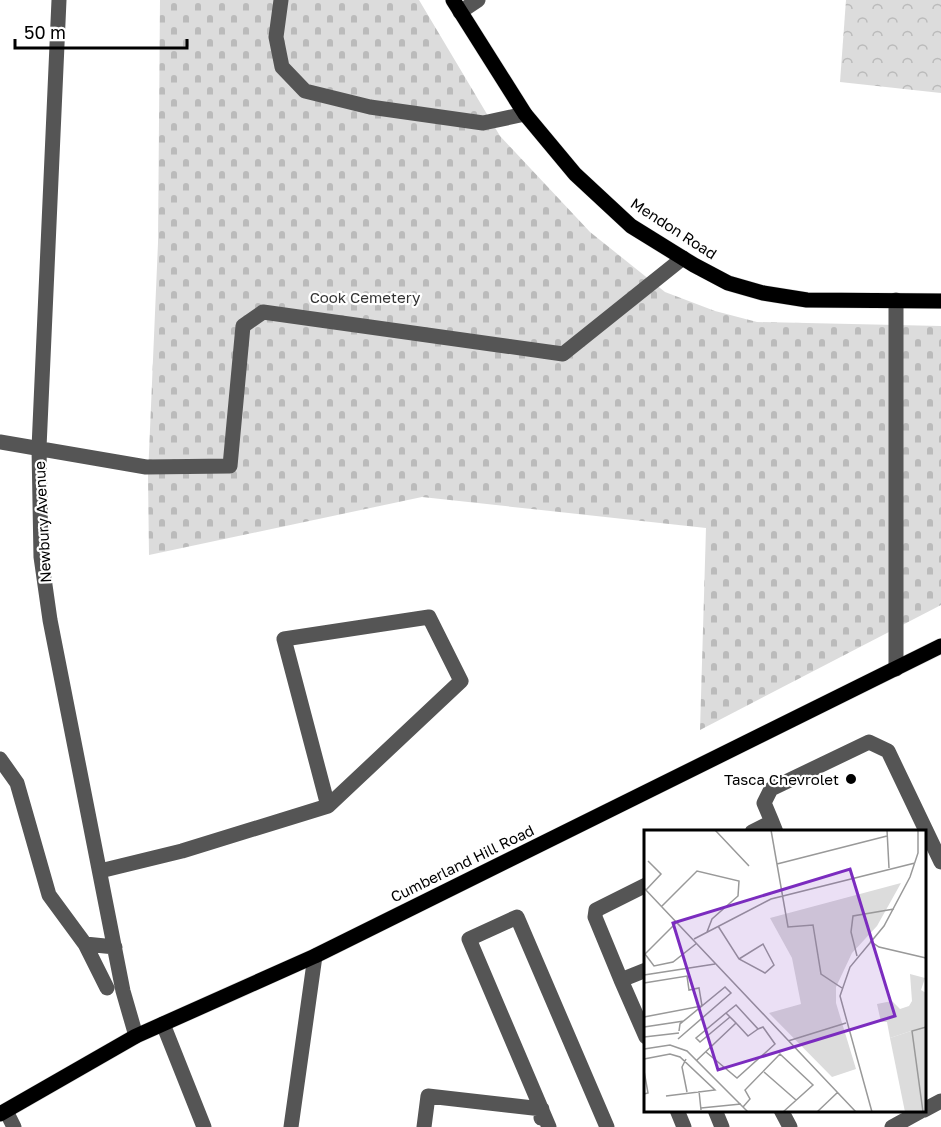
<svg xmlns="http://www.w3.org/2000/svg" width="941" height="1127" font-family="'Golos Text',sans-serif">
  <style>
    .forest { fill: url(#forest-crowns) }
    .cemetery { fill: url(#cemetery-stones) }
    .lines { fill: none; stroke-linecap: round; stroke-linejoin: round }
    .major-casing { stroke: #dbdbdb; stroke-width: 16 }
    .minor { stroke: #555; stroke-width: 15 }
    .major { stroke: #000; stroke-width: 15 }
    .poi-dot { fill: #000; stroke: #fff; stroke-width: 2 }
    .labels { text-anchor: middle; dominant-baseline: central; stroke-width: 4.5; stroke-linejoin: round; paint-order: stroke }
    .street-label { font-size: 15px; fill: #000; stroke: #fff }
    .park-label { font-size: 15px; fill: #333; stroke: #fff }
    .poi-label { font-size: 15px; fill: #000; stroke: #fff; text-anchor: end }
    .inset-road { fill: none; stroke: #999; stroke-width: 1.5 }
    .view { fill: #7b2cbf; fill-opacity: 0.15; stroke: #7b2cbf; stroke-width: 3 }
    .inset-edge { fill: none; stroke: #000; stroke-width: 3 }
  </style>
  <defs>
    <pattern id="forest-crowns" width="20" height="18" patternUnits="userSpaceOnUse" patternTransform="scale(1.5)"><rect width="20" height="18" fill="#dcdcdc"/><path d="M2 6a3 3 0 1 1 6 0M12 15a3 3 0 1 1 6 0" fill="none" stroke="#bbb"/></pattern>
    <pattern id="cemetery-stones" width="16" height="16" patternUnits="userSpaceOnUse" patternTransform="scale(1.5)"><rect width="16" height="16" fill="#dcdcdc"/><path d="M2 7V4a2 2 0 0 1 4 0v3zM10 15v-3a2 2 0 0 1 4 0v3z" fill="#bbb"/></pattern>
  </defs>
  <rect width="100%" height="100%" fill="#fff"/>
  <!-- forest -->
  <path class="forest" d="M846,0H941V93L840,82Z"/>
  <!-- cemetery -->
  <path class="cemetery" d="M160,0H419L500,136L590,232L665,292L715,311L757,322L941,326V605L700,730L706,528L422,497L149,555L148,476L158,243Z"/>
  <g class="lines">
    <defs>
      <path id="major" d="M453,0L525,114L575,174L631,226L694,265L728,283L763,293L807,300L941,301
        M0,1114L136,1036L315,956L941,646"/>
    </defs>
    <!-- major casing -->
    <use href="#major" class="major-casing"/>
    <!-- minor -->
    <path class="minor" d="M59,0L39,448L41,557L50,620L123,991L136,1036
      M281,0L276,37L282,67L305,91L370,107L483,123L525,114
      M460,12L478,0
      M0,442L146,467L230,466L243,326L263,312L563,354L683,258
      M896,669V300
      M0,759L17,783L49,895L85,944L115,947
      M772,822L764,803L771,789L869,742L888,751L941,862
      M752,832L772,822L776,832
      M100,871L182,851L328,806L461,681L429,617L284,639L328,806
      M85,944L107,988
      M646,970L621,980L646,1037
      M621,980L595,917L596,910L646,885
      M163,1024L204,1127
      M677,1110L684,1127
      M715,1110L722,1127
      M781,1110L790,1127
      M924,1110L941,1101
      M6,1111L14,1127
      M291,1127L315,956
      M424,1127L428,1096L542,1109L541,1118
      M549,1127L469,939L517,917L607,1127
      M892,1127L923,1110"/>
    <!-- major -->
    <use href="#major" class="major"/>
  </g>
  <!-- markers -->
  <circle class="poi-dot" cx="851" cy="779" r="6"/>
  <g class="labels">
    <!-- street labels -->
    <g class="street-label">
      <text transform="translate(674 228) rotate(33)">Mendon Road</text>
      <text transform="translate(42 522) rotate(-93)">Newbury Avenue</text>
      <text transform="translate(462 863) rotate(-26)">Cumberland Hill Road</text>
    </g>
    <!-- park labels -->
    <g class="park-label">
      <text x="365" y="297">Cook Cemetery</text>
    </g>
    <!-- poi labels -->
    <g class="poi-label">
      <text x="839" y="779">Tasca Chevrolet</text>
    </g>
  </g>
  <!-- overview -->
  <g transform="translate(644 830)">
    <rect width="282" height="282" fill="#fff"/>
    <path d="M282,196V282H261L246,208Z" fill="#dcdcdc"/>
    <path d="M266,144L281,148L277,160L282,163V196L246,208L243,192H237L233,174L248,171L256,179L265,176L268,171Z" fill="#dcdcdc"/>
    <path d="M257,53L233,96L208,123L192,157V173L212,239L188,247L125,183L157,174L148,128L126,88Z" fill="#dcdcdc"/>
    <path class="inset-road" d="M71,0L105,36M127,0L144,97L169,95L177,144L198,158M243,0L245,38M133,34L243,6M0,58L212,282M2,60L17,44L4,31M17,77L53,41L95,51L94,66L68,89L63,102M32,93L1,124L10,136L29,132L53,113M74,96L95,129L121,143L130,135L119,114L95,129M50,109L127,69L271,33M226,111L235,117L282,128M213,126L207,102L209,86L250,79M0,145L71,134M0,153L43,146L45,160L55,158L58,176L0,187M82,183L92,175L114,199L104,206L92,193M0,197L40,191M0,207L35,203M34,209L87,163L81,157L36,194L35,201M144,211L202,193M0,219L26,215L43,221L104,282M62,222L93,248L131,214L119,197L114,199M0,229L26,224L36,227L71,260L22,266M42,229L38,237L43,262M53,230L92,193L82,183L52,208L56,212L86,187M0,241L4,263L0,264M120,242L152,270M55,261L57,280M99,277L106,269L101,260L136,224L169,255L139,282M57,278L97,274M173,282L194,262M228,282L196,166L206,137L240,96L266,47L274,23V0M279,282L268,201L282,197"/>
    <path class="view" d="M206,39L251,186L74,240L29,93Z"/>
    <rect width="282" height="282" class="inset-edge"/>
  </g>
  <!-- scale -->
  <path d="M15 39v9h172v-9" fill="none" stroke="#000000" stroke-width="3"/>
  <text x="24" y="39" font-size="18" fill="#000000" stroke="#ffffff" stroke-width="4.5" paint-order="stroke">50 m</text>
</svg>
